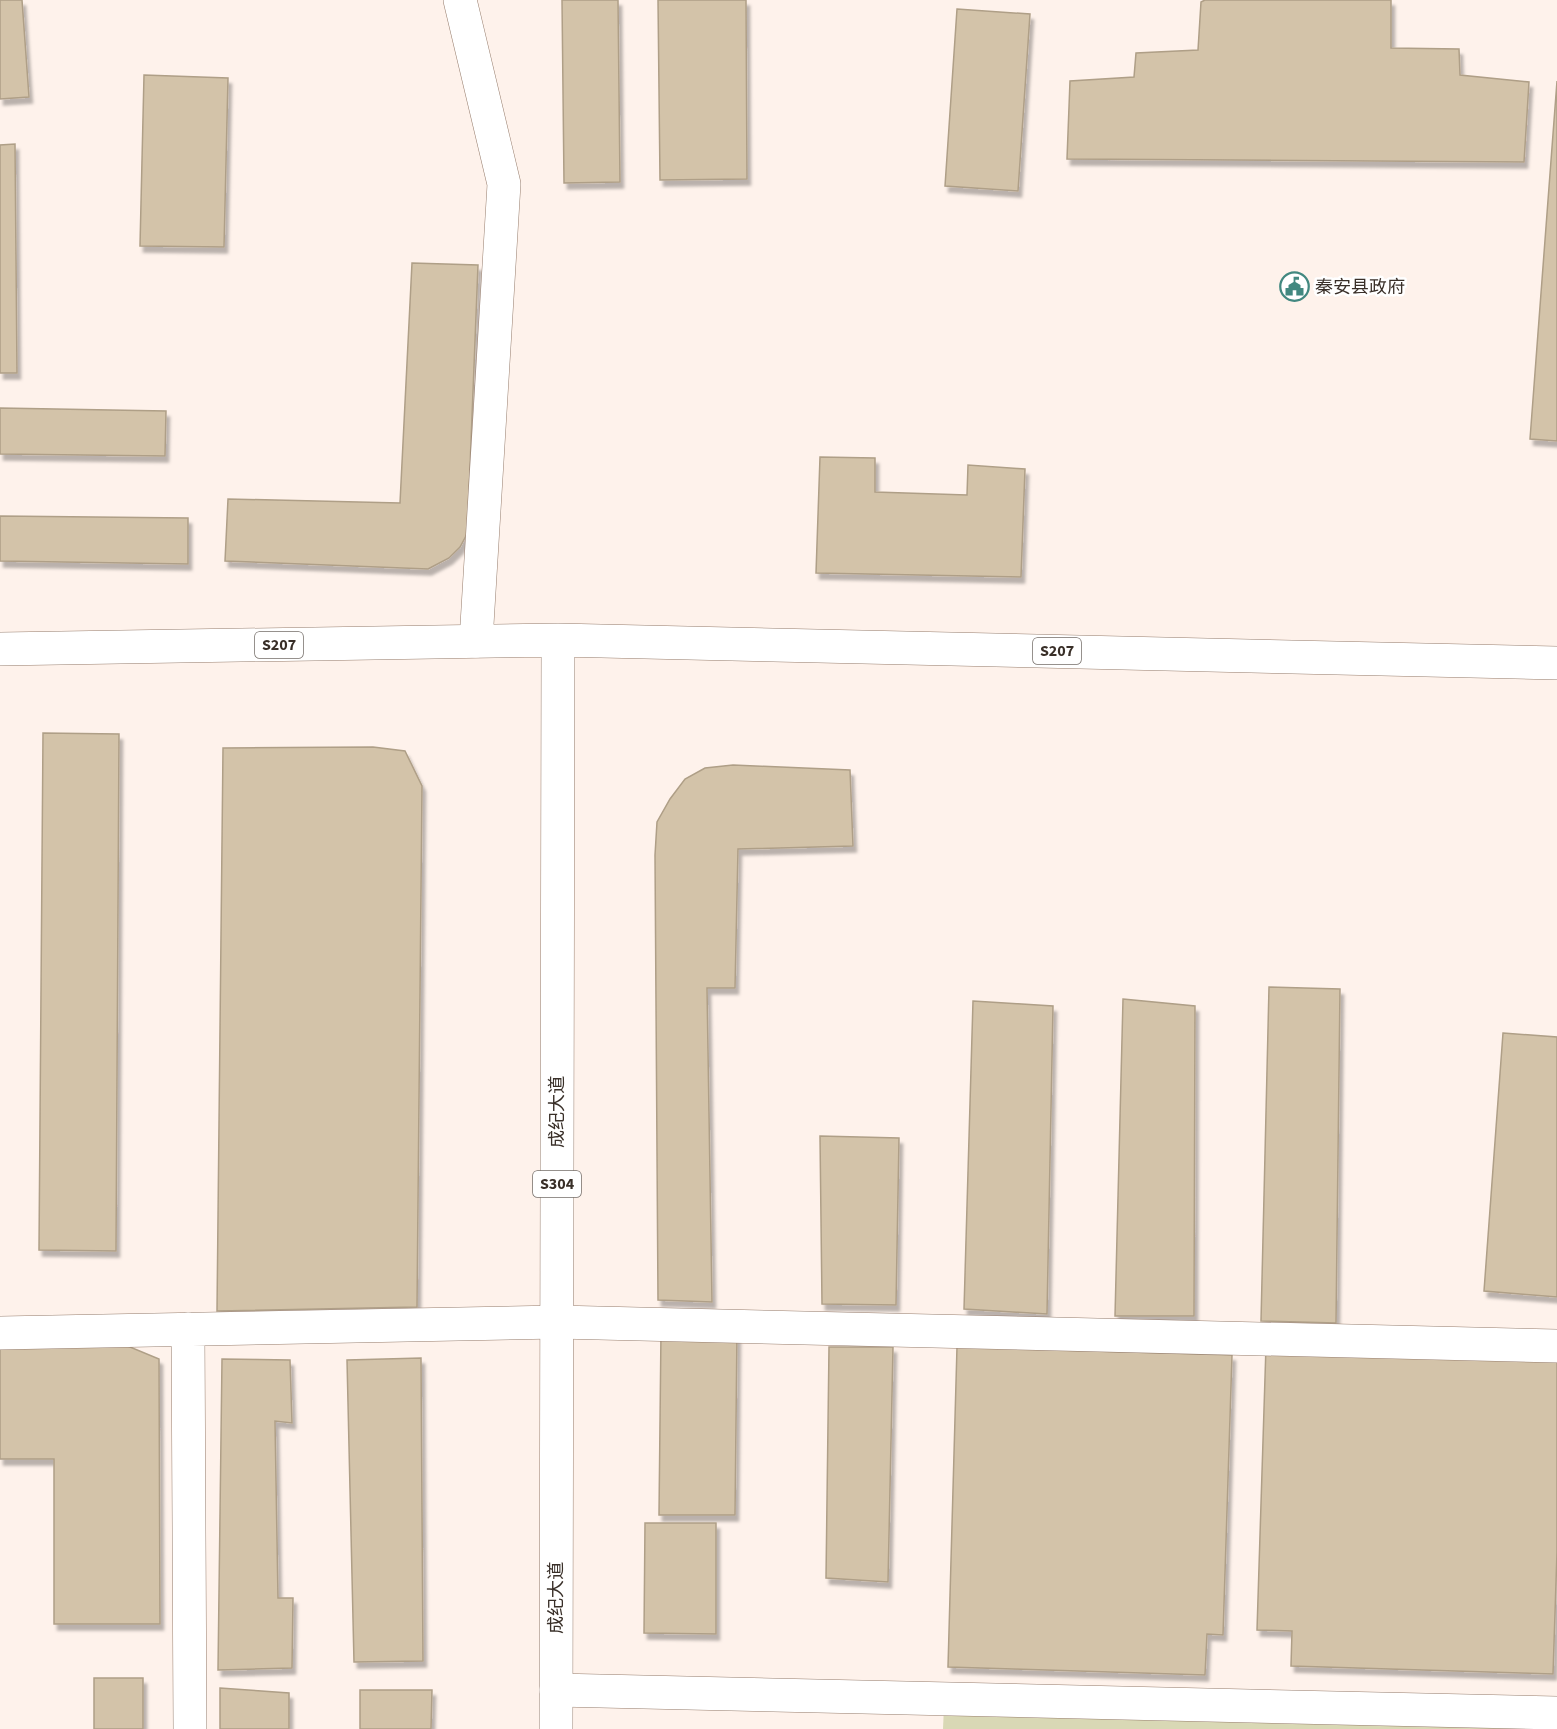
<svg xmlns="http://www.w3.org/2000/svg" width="1557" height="1729" font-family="'Source Sans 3','Noto Sans SC',sans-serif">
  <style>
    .green { fill: #d9d8b5 }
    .building { fill: #d3c3a9; stroke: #af9f87; stroke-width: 1.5; filter: url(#shadow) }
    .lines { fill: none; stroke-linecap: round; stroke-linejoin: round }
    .minor-casing { stroke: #977e6e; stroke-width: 34 }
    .major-casing { stroke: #977e6e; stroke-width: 34 }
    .minor { stroke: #fff; stroke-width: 33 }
    .major { stroke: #fff; stroke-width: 33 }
    .labels { text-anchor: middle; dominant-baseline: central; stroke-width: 5; stroke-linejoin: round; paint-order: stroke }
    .shield { fill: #fff; stroke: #746d68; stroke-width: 1.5 }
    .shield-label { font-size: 16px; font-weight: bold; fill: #392f28 }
    .poi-label { font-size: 18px; fill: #392f28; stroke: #fff; text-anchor: start }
    .street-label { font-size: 18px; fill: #392f28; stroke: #fff }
  </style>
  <defs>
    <filter id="shadow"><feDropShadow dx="3.5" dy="6" stdDeviation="1.5" flood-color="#0004"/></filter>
  </defs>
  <rect width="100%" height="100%" fill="#fef2eb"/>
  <!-- green -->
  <path class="green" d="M944,1706L1523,1725V1729H943Z"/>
  <!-- building -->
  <path class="building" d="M0,0H22L29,97L0,99Z
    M562,0H618L620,182L564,183Z
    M658,0H746L747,179L660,180Z
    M1205,0H1391V48L1459,49L1460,75L1529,82L1524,162L1067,159L1070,81L1134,77L1136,53L1198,50L1201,2Z
    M957,9L1030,14L1018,191L945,186Z
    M144,75L228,78L224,247L140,246Z
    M1557,81V441L1530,439Z
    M15,144L17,373H0V145Z
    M412,263L478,265L468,518L467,534L460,547L449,558L428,569L225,561L228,499L400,503Z
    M0,408L166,411L165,456L0,454Z
    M820,457L875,458V492L967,495L968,465L1025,469L1021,577L816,573Z
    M0,516L188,518V564L0,561Z
    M43,733L119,734L116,1251L39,1250Z
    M373,747L405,751L422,786L417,1307L217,1311L223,748Z
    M733,765L850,770L853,846L738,849L735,988H707L712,1302L658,1300L655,855L657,822L670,799L685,779L705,768Z
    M1269,987L1340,989L1336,1323L1261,1321Z
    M1123,999L1195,1006L1194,1316H1115Z
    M973,1001L1053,1006L1047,1314L964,1309Z
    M1503,1033L1557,1037V1297L1484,1291Z
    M820,1136L899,1138L896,1305L822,1304Z
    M661,1331H737L735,1515H659Z
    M0,1342H118L159,1359L160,1624H54V1459H0Z
    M1266,1346L1557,1355V1552L1553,1674L1291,1666L1292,1631L1257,1630Z
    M829,1347H893L888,1582L826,1578Z
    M957,1347L1232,1355L1223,1635L1207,1634L1205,1675L948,1667Z
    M421,1358L423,1661L354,1662L347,1360Z
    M222,1359L290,1360L292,1423L275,1421L278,1598H293L292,1668L218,1670Z
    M645,1523H716V1634L644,1633Z
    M94,1678H143V1729H94Z
    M220,1688L289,1693V1729H220Z
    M360,1690H432L431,1729H360Z"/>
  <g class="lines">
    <defs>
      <path id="minor" d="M460,0L504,184L476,641
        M188,1329L190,1729
        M0,1333L557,1322L1557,1346
        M556,1690L1557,1713"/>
      <path id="major" d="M0,649L558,640L1557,663
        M556,1729L558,640"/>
    </defs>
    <!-- minor casing -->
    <use href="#minor" class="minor-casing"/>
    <!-- major casing -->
    <use href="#major" class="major-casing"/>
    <!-- minor -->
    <use href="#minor" class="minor"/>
    <!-- major -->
    <use href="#major" class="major"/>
  </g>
  <!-- icons -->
  <defs>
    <symbol id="civic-ring" viewBox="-11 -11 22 22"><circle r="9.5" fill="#fff" stroke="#428880" stroke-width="1.5"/><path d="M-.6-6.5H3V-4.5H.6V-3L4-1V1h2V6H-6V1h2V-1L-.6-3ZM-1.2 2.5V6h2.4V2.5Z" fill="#428880"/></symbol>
  </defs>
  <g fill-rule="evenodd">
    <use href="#civic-ring" x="1278" y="270" width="33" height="33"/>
  </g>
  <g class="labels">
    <!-- shield labels -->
    <g class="shield">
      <rect x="255" y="632" width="48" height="26" rx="4.5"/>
      <rect x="1033" y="638" width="48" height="26" rx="4.5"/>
      <rect x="533" y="1171" width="48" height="26" rx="4.5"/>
    </g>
    <g class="shield-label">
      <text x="279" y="645">S207</text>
      <text x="1057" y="651">S207</text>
      <text x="557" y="1184">S304</text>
    </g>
    <!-- poi labels -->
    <g class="poi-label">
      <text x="1315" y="287">秦安县政府</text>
    </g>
    <!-- street labels -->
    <g class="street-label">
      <text transform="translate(557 1112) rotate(-90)">成纪大道</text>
      <text transform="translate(556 1598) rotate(-90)">成纪大道</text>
    </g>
  </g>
</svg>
